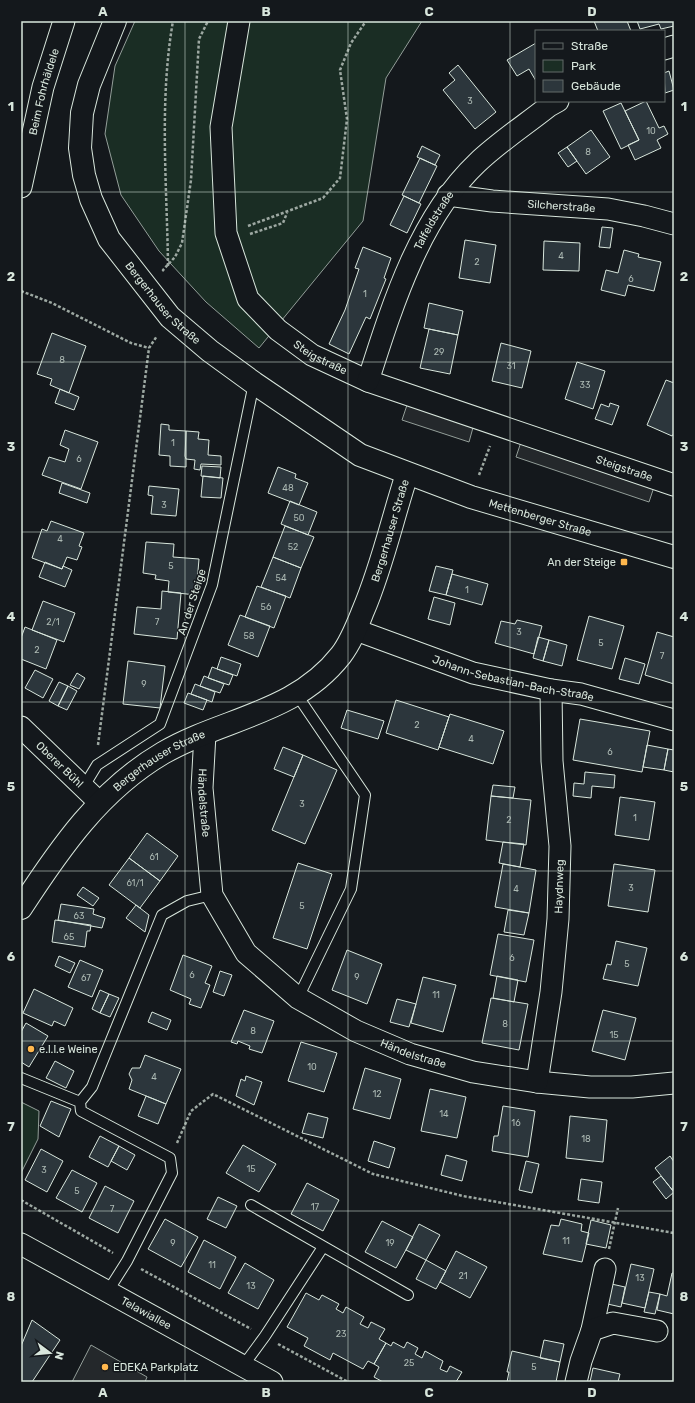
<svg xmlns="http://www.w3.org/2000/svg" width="695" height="1403" font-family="Rubik,sans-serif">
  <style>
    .green { fill: #1a2d24; stroke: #939e99 }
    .parking { fill: #24282b; stroke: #939e99 }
    .building { fill: #2c363c; stroke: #d8e6dc }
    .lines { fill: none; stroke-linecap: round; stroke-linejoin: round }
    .service-casing { stroke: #d8e6dc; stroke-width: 12 }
    .minor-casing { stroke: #d8e6dc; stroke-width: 23 }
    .tertiary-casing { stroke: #d8e6dc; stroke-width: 24 }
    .secondary-casing { stroke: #d8e6dc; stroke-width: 24 }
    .path { stroke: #9da8a2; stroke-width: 2.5; stroke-dasharray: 3 2; stroke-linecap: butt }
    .service { stroke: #14181c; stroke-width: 10 }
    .minor { stroke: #14181c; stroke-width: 21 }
    .tertiary { stroke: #14181c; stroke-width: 22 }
    .secondary { stroke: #14181c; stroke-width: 22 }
    .grid { fill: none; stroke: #d8e6dc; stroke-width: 1; stroke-opacity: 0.55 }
    .poi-dot { fill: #ffb74d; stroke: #14181c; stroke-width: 1.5 }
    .labels { text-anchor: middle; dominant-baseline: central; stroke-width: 3; stroke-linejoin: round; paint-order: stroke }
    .number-label { font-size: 9px; fill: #adbab4 }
    .street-label { font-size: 11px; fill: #d8e6dc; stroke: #14181c }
    .poi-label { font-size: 11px; fill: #d8e6dc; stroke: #14181c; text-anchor: start }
    .neatline { fill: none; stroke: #d8e6dc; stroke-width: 1.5 }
    .grid-label { font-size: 13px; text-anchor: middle; font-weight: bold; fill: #d8e6dc }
  </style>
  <rect width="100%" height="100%" fill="#14181c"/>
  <!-- green -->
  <path class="green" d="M135,21H422L386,78L363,221L259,348L206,302L159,251L121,195L105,134L115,66Z
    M21,1102L39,1111L38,1139L21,1173Z"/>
  <!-- parking -->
  <path class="parking" d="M408,402L474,424L469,442L402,420Z
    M522,439L655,484L649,502L516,457Z
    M91,1345L147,1377L145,1382H72Z"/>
  <!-- building -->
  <path class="building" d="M594,21H627L631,31H598Z
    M637,21H674V26L661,29L659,24L640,29Z
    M536,43V81L529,69L517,76L507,60Z
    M458,65L496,112L475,129L443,90L455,80L449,73Z
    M669,71L674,90L665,93L664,73Z
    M646,101L659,128L664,126L668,134L657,140L661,148L635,160L628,145L639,140L625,111Z
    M621,103L639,140L621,149L603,111Z
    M591,130L610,157L586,174L567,147Z
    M422,146L440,155L435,165L417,157Z
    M567,147L577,161L568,167L558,153Z
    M420,158L437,166L419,203L402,195Z
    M404,196L421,204L407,233L390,225Z
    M602,227L613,228L610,248L599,247Z
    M465,240L496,245L490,283L459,278Z
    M544,241L580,243L579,271L543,270Z
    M363,247L391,258L384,278L386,279L370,319L366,317L349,354L329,344L345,310L359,269L355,268Z
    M624,250L639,254L638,257L661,262L654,291L628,285L625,296L601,290L606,270L618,273Z
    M429,303L463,311L458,335L424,328Z
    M429,329L458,335L450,374L420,368Z
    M52,333L86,346L69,393L50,385L52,379L37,374Z
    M501,343L531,351L522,388L492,381Z
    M577,362L605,371L593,409L565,399Z
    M666,380L674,383V433L672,436L647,425Z
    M60,389L79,397L74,410L55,403Z
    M610,403L619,406L612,425L595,419L601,404L609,407Z
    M161,424L169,425V430L186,431V467L170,466V456L159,455Z
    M65,430L98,442L81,489L42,475L49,457L65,462L69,449L60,445Z
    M186,431L199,432L198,439L209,440L208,455L221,456V465L201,464L200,470L194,469L195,460L186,459L185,456Z
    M202,466L221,467L220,478L201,476Z
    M278,467L296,474L295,478L308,483L299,505L268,493Z
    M203,476L223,478L221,498L201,497Z
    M62,483L90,493L87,503L59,493Z
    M149,486L179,489L176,516L151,514L153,496L148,495Z
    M290,501L317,512L308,535L281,524Z
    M51,521L84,533L79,546L82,547L77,560L67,557L62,569L32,558L42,529L47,531Z
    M285,526L314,537L301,568L273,557Z
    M146,542L174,544L173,557L199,559L196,595L168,592L169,581L155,579L156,575L143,573Z
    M273,557L301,568L290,598L261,587Z
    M45,562L62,569L63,566L72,570L65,587L39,577Z
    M436,566L453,570L446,595L429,591Z
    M452,574L488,584L482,605L446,595Z
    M257,586L286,596L274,628L245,617Z
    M162,591L181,593L177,639L134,634L137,607L161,609Z
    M434,597L455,603L450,625L428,619Z
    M43,601L75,613L64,642L32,630Z
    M240,615L270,626L258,657L228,645Z
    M589,616L624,626L612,669L577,660Z
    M517,620L542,626L534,654L495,643L501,621L515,624Z
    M25,627L57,640L46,669L21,659V638Z
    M657,632L674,637V684L645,675Z
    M538,637L549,640L543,661L533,658Z
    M549,640L567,645L562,666L543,661Z
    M221,657L241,664L237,676L217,669Z
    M625,658L645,664L639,684L619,679Z
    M128,661L165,666L160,708L123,704Z
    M212,667L233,675L229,685L208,678Z
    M35,670L53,679L43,698L25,688Z
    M77,673L85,678L79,689L70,685Z
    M204,676L224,684L220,693L200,686Z
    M59,682L68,686L58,706L49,701Z
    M195,684L215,692L212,702L191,694Z
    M68,686L77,691L67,710L58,706Z
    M188,693L207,700L203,710L184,703Z
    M396,700L449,717L438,750L386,733Z
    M347,710L384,721L378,739L341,728Z
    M450,714L504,731L493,764L439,747Z
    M580,719L650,731L642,772L573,760Z
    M647,745L668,749L664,770L643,767Z
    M283,747L303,755L294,777L274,769Z
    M668,749L674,750V772L664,770Z
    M303,755L337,770L305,844L272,830Z
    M585,772L615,775L614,788L592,786L591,798L573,796L574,783L584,784Z
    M493,785L515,787L513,798L491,796Z
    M491,796L531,800L526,845L486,840Z
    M620,797L655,802L649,840L615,835Z
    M147,833L178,856L160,881L129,858Z
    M503,842L524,844L520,867L499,863Z
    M129,858L160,881L140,908L109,885Z
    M298,863L332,874L307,949L273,938Z
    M503,864L536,870L529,913L495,907Z
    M614,864L655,870L648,912L608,906Z
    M83,887L99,898L93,906L77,895Z
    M61,904L94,909L93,914L105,918L102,928L58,920Z
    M136,905L149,915L145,932L126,918Z
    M508,910L529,913L524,935L504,932Z
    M55,920L91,925L90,931H87L85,947L52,942Z
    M498,934L534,940L526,982L490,975Z
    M616,941L647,948L638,986L603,979L607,964L611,965Z
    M347,950L382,964L367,1004L332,990Z
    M183,955L212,966L205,983L210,985L201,1008L189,1004L191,999L170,990Z
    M59,956L75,963L70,973L55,966Z
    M80,960L103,970L92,997L68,987Z
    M220,971L232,975L224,996L213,992Z
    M497,976L518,980L514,1002L493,998Z
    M423,977L456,985L443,1032L411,1023Z
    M34,989L73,1008L65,1026L54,1021L52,1026L23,1013Z
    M100,990L109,994L100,1013L92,1009Z
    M109,994L119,998L110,1017L100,1013Z
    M491,998L528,1004L519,1050L482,1043Z
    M397,999L416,1004L409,1027L390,1022Z
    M244,1010L274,1021L262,1053L249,1049L250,1046L238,1041L237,1044L231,1042Z
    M603,1010L636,1018L625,1060L592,1051Z
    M152,1012L171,1020L167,1030L148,1022Z
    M26,1023L48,1036L29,1067L21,1062V1032Z
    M301,1042L337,1053L324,1092L288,1081Z
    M145,1055L181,1069L166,1104L129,1089L132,1080L129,1074L132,1068H140Z
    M55,1061L74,1071L66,1088L46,1078Z
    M365,1068L401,1079L390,1119L353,1109Z
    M246,1076L262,1082L254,1105L236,1096L241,1079L245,1081Z
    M430,1089L466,1097L457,1138L421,1131Z
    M146,1096L166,1104L158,1124L138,1116Z
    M51,1101L71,1109L59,1137L40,1126Z
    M503,1106L535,1111L528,1157L492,1151L494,1136H498Z
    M308,1113L328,1118L323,1138L302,1133Z
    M570,1116L607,1120L603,1162L566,1158Z
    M100,1136L119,1146L108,1167L89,1157Z
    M374,1141L395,1148L389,1168L368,1161Z
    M243,1145L276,1164L259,1192L226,1173Z
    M119,1146L135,1155L127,1170L111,1161Z
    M41,1149L63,1161L47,1192L25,1180Z
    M446,1155L467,1161L462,1181L441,1175Z
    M670,1156L674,1162L673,1191L655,1168Z
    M526,1161L539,1164L532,1193L519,1190Z
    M72,1170L97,1183L82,1212L56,1198Z
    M661,1176L674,1192L666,1199L653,1182Z
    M581,1179L602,1182L599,1203L578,1200Z
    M307,1183L339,1200L323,1231L291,1214Z
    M105,1186L134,1201L118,1233L89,1218Z
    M218,1197L237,1206L226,1228L207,1219Z
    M165,1219L198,1237L181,1267L148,1249Z
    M561,1219L582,1224L581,1231L589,1233L582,1262L543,1254L551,1225L559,1226Z
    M591,1220L611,1225L606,1248L586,1244Z
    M382,1221L413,1237L396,1268L365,1252Z
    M419,1224L440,1235L426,1260L406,1250Z
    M204,1240L236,1257L220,1289L188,1272Z
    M456,1251L487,1267L470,1298L440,1282Z
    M426,1260L446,1271L436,1289L416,1279Z
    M245,1263L274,1280L258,1309L228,1293Z
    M631,1264L654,1269L645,1308L622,1303Z
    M672,1273H674V1314L657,1310L660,1294L667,1296Z
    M607,1283L625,1287L621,1307L603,1303Z
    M649,1292L660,1294L655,1314L644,1312Z
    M306,1293L319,1300L322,1295L339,1304L336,1309L343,1313L346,1307L364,1317L360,1324L368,1328L371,1322L385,1329L379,1339L386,1343L374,1364L368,1361L363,1369L333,1353L330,1360L304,1346L308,1338L287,1327Z
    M32,1320L60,1340L32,1382H21V1346Z
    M544,1340L564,1344L560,1362L540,1358Z
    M393,1342L404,1348L407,1342L418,1348L415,1354L422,1358L425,1351L443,1361L440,1369L447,1372L450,1366L462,1372L456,1382H383L374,1377L379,1367L374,1364L386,1343L391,1346Z
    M512,1351L560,1362L556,1382H507L509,1372H507Z
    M593,1368L620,1374L618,1382H590Z"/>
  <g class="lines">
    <defs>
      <path id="service" d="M297,695L365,795L351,889L298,998
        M83,788L97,765L160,724L212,585L254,383
        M21,1078L80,1102
        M80,1102L81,1111L170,1158L172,1173L127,1261L108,1291
        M80,1102L92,1087L162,915L187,901L212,895
        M251,1205L408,1295
        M243,1366L265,1336L323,1247"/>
      <g id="minor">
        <path id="s1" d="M239,21L221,127L226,233L248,299L278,330L312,355L368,381L674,485"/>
        <path d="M664,49L674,46"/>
        <path id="s2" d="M21,187L43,87L64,21"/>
        <path id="s3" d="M448,195L492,201L608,209L644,216L674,224"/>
        <path id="s4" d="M368,381C392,306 419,218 477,163C499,142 525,125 549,106L558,101"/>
        <path id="s5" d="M356,630L473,673L551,690L581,694L674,720"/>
        <path id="s6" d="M21,727L99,802"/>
        <path id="s7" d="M205,734L202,788L212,895L246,953L298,998L356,1031L410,1054L473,1072L537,1082L590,1087H632L674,1083"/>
        <path id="s8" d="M537,1082L551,992L558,919L560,846L552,761L551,690"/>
        <path id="s9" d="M21,1244L272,1382"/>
        <path d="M592,1330L605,1269"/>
        <path d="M576,1382L581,1361L592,1330L613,1323L657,1331"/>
      </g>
      <g id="tertiary">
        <path id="s10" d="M21,908C60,848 100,790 163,753C223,718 295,714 341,655C351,642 357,626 363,611C382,567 392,520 407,474"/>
      </g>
      <g id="secondary">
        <path id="s11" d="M115,21L89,85L82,113L80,148L84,175L91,199L109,239L170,317L210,351L254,383L360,455L471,497L674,557"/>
      </g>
    </defs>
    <!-- service casing -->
    <use href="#service" class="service-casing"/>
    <!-- minor casing -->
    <use href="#minor" class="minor-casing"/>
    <!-- tertiary casing -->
    <use href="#tertiary" class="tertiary-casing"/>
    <!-- secondary casing -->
    <use href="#secondary" class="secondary-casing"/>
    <!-- path -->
    <path class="path" d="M248,226L323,198L340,178L347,119L340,70L351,43L366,21
      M250,234L283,223L287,213
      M168,266C167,185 159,101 173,21
      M164,271L163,270L175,257L182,243L191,180L199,39L208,21
      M21,291L52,303L131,343L149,348
      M479,475L490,446
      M98,745L149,348L157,336
      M177,1143L191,1111L213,1094L373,1174L463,1196L674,1233
      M21,1200L113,1253
      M609,1249L618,1208
      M141,1269L251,1329
      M278,1344L348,1382"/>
    <!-- service -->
    <use href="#service" class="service"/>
    <!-- minor -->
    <use href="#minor" class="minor"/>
    <!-- tertiary -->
    <use href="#tertiary" class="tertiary"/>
    <!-- secondary -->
    <use href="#secondary" class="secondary"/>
  </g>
  <!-- grid -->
  <path class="grid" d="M185,21V1382M348,21V1382M510,21V1382M21,192H674M21,362H674M21,532H674M21,702H674M21,871H674M21,1041H674M21,1211H674"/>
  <!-- markers -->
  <g class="poi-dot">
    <rect x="620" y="558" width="8" height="8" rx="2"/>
    <circle cx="31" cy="1049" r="4"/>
    <circle cx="105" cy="1367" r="4"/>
  </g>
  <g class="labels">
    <!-- number labels -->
    <g class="number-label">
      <text x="470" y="101">3</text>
      <text x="651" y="131">10</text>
      <text x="588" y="152">8</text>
      <text x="561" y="256">4</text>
      <text x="477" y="262">2</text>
      <text x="631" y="279">6</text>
      <text x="365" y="294">1</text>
      <text x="439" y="352">29</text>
      <text x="62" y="360">8</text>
      <text x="511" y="366">31</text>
      <text x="585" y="385">33</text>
      <text x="173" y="443">1</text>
      <text x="79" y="459">6</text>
      <text x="288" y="488">48</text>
      <text x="164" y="505">3</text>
      <text x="299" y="518">50</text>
      <text x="60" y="539">4</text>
      <text x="293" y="547">52</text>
      <text x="171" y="566">5</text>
      <text x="281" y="578">54</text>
      <text x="467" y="590">1</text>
      <text x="266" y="607">56</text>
      <text x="53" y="622">2/1</text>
      <text x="157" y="622">7</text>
      <text x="519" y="632">3</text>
      <text x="249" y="636">58</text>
      <text x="601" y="643">5</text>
      <text x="37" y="650">2</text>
      <text x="662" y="656">7</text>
      <text x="144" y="684">9</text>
      <text x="417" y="725">2</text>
      <text x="471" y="739">4</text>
      <text x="610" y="752">6</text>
      <text x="302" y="804">3</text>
      <text x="635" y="818">1</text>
      <text x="509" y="820">2</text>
      <text x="154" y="857">61</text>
      <text x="135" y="883">61/1</text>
      <text x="631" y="888">3</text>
      <text x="516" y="889">4</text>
      <text x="302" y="906">5</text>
      <text x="79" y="916">63</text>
      <text x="69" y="937">65</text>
      <text x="512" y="958">6</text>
      <text x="627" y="964">5</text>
      <text x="192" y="975">6</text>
      <text x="357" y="977">9</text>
      <text x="86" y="978">67</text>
      <text x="436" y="995">11</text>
      <text x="505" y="1024">8</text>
      <text x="253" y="1031">8</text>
      <text x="614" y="1035">15</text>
      <text x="312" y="1067">10</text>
      <text x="154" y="1077">4</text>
      <text x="377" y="1094">12</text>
      <text x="444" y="1114">14</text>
      <text x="516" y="1123">16</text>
      <text x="586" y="1139">18</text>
      <text x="251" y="1169">15</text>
      <text x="44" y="1170">3</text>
      <text x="77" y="1191">5</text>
      <text x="315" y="1207">17</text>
      <text x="112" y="1209">7</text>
      <text x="566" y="1241">11</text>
      <text x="173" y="1243">9</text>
      <text x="390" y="1243">19</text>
      <text x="212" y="1265">11</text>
      <text x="463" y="1276">21</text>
      <text x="640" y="1278">13</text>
      <text x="251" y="1286">13</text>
      <text x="341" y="1334">23</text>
      <text x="409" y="1363">25</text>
      <text x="534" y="1367">5</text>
    </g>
    <!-- street labels -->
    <g class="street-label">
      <text stroke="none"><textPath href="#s2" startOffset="98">Beim Fohrhäldele</textPath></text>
      <text stroke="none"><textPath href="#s3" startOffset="114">Silcherstraße</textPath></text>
      <text stroke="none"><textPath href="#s4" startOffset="174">Talfeldstraße</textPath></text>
      <text stroke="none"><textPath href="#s11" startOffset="313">Bergerhauser Straße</textPath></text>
      <text stroke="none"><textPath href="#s1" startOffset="377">Steigstraße</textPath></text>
      <text stroke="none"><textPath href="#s1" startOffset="701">Steigstraße</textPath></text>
      <text stroke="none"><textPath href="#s11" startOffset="754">Mettenberger Straße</textPath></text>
      <text stroke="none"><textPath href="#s10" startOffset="552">Bergerhauser Straße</textPath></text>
      <text transform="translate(192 602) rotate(-72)">An der Steige</text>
      <text stroke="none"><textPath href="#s5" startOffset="165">Johann-Sebastian-Bach-Straße</textPath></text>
      <text stroke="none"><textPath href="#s10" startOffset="205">Bergerhauser Straße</textPath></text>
      <text stroke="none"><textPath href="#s6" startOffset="54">Oberer Bühl</textPath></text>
      <text stroke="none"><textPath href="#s7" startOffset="69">Händelstraße</textPath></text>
      <text stroke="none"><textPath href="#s8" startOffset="197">Haydnweg</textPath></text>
      <text stroke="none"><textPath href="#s7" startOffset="426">Händelstraße</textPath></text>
      <text stroke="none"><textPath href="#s9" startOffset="143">Telawiallee</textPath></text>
    </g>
    <!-- poi labels -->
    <g class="poi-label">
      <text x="616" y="562" text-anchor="end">An der Steige</text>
      <text x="39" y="1049">e.l.l.e Weine</text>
      <text x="113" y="1367">EDEKA Parkplatz</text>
    </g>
  </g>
  <!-- border -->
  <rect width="695" height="1403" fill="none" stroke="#14181c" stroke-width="44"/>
  <!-- legend -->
  <rect x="535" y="30" width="130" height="72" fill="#14181c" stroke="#626a69"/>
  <rect x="543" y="43" width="20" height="6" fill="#14181c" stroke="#626a69"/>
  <text x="571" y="50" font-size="12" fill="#d8e6dc">Straße</text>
  <rect x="543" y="60" width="20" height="12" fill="#1a2d24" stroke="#626a69"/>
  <text x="571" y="70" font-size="12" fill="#d8e6dc">Park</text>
  <rect x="543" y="80" width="20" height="12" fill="#2c363c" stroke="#626a69"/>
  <text x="571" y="90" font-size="12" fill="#d8e6dc">Gebäude</text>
  <!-- north arrow -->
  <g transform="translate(50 1353) rotate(106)" stroke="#14181c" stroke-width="3" paint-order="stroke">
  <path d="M0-3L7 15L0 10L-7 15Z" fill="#d8e6dc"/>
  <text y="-6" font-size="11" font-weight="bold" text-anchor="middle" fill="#d8e6dc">N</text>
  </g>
  <rect x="22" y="22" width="651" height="1359" class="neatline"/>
  <g class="grid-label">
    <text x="103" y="16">A</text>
    <text x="266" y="16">B</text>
    <text x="429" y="16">C</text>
    <text x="592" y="16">D</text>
    <text x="11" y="111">1</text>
    <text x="684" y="111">1</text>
    <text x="11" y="281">2</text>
    <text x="684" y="281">2</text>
    <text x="11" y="451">3</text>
    <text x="684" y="451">3</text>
    <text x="11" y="621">4</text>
    <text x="684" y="621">4</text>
    <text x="11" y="791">5</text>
    <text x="684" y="791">5</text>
    <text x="11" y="961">6</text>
    <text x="684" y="961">6</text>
    <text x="11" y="1131">7</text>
    <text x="684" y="1131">7</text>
    <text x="11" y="1301">8</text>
    <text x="684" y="1301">8</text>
    <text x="103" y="1397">A</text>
    <text x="266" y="1397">B</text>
    <text x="429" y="1397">C</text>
    <text x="592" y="1397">D</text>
  </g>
</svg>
